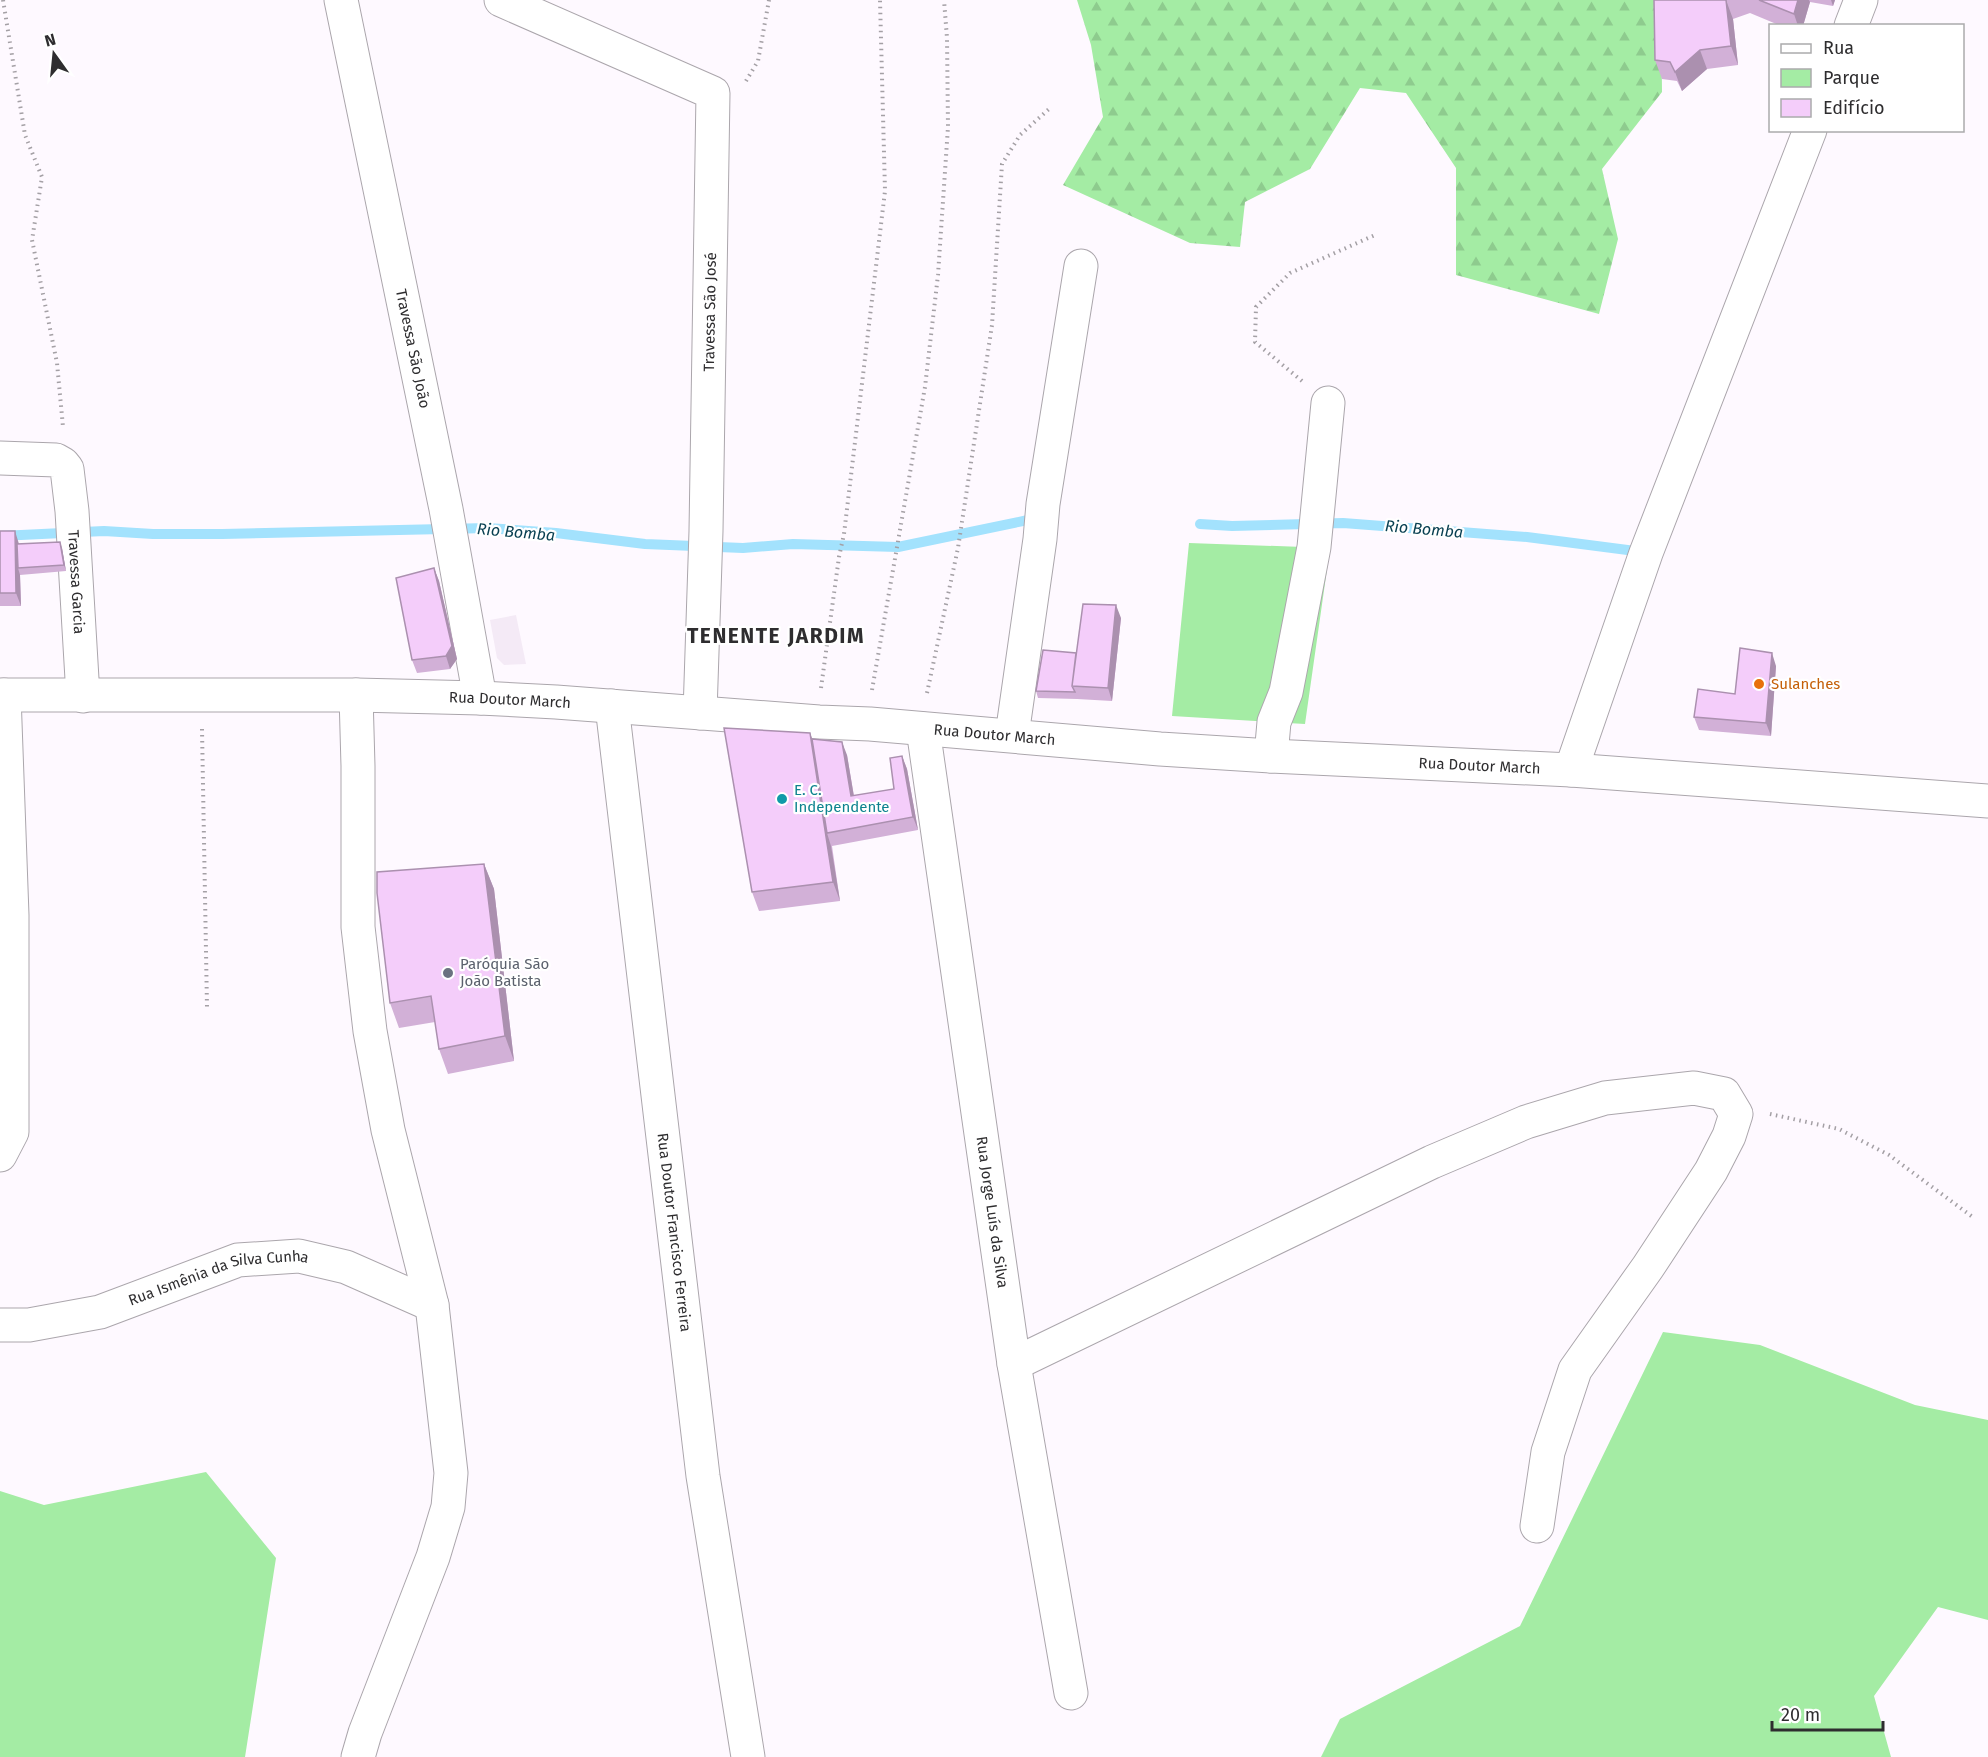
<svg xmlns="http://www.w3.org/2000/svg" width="1988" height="1757" font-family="'Fira Sans',sans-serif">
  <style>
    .built { fill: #f4eaf6 }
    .green { fill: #a4eca4 }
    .forest { fill: url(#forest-firs) }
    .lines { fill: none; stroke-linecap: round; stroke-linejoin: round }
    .stream { stroke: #a3e2fd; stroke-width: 10 }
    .street-casing { stroke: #aba6ac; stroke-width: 35 }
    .secondary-casing { stroke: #aba6ac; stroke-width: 35 }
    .path { stroke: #a4a0a5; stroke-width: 4; stroke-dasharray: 1.5 4.5; stroke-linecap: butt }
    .street { stroke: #fff; stroke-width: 33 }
    .secondary { stroke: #fff; stroke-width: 33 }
    .wall { fill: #d2b0d7 }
    .shaded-wall { fill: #ab90af }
    .building { fill: #f4cdfa; stroke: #ab90af; stroke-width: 1.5 }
    .food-dot { fill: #e8710a; stroke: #fff; stroke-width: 2 }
    .culture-dot { fill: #0f9aa8; stroke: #fff; stroke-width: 2 }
    .worship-dot { fill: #6b7280; stroke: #fff; stroke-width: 2 }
    .labels { text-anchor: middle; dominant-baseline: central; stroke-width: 4.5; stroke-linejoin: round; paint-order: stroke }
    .street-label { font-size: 15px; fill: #2e2d2f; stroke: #fff }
    .food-label { font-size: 15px; fill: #c56008; stroke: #fff; text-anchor: start }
    .culture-label { font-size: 15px; fill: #0d838f; stroke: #fff; text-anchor: start }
    .worship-label { font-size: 15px; fill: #5b616d; stroke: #fff; text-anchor: start }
    .water-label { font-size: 16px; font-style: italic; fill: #094052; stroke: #fff }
    .district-label { font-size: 21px; font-weight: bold; letter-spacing: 1.5px; fill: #2e2d2f; stroke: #fff }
  </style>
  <defs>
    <pattern id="forest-firs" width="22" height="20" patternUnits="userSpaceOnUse" patternTransform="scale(1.5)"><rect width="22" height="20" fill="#a4eca4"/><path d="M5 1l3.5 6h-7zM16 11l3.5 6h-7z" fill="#8ecb8e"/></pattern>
  </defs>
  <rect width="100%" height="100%" fill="#fef9ff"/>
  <!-- built -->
  <path class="built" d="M516,615L526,664L504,665L497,658L490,620Z"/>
  <!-- green -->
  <path class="green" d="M1189,543L1330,548L1305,724L1172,716Z
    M1663,1332L1760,1345L1915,1405L1988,1420V1620L1938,1607L1874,1696L1891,1757H1321L1340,1719L1520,1626Z
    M206,1472L276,1558L245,1757H0V1491L44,1505Z"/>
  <!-- forest -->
  <path class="forest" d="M1077,0H1661L1662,92L1602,169L1618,239L1599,314L1456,275V168L1406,93L1360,88L1310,169L1245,202L1240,247L1190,243L1063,185L1103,117L1091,45Z"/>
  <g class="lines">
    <!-- stream -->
    <path class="stream" d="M1200,524L1232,526L1343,523L1527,537L1643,552
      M0,536L104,531L153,534H222L488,528L556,533L645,544L743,548L793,544L898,547L1028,520"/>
    <defs>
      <g id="street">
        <path id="s1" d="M341,0L446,509L480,698"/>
        <path d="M501,0L713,93L706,531L700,713"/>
        <path d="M1851,26L1861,0"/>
        <path id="s2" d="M0,458L56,460L63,464L67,469L72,511L83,696"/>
        <path d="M356,695L358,766V927L370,1031L388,1130L432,1305L451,1473L448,1507L433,1557L365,1733L358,1757"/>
        <path id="s3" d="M612,706L703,1476L748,1757"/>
        <path id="s4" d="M923,729L1014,1364L1071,1693"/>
        <path d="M1012,735L1040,539L1043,504L1081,266"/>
        <path d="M1271,756L1274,722L1286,692L1314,547L1328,403"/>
        <path d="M1571,770L1646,553L1810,130"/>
        <path d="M0,1155L12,1132V915L4,695"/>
        <path id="s5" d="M0,1325H29L100,1312L238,1260L299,1256L346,1267L432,1305"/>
        <path d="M1014,1364L1432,1162L1526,1122L1605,1098L1694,1088L1724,1094L1736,1114L1729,1136L1711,1171L1648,1267L1575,1370L1548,1452L1537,1526"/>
      </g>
      <g id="secondary">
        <path id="s6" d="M0,695H356L480,698L556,702L819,722L870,724L1160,749L1271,756L1571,770L1988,801"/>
      </g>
    </defs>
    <!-- street casing -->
    <use href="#street" class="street-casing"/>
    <!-- secondary casing -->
    <use href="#secondary" class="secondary-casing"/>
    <!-- path -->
    <path class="path" d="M3,0L25,135L42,177L32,240L57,363L63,427
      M746,81L758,61L769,0
      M1302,381L1255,342L1256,307L1290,273L1375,235
      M821,688L839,557L844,534L885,191L880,0
      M872,690L925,387L938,275L948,127L947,38L944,0
      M927,693L958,548L992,325L1002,164L1020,135L1049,109
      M202,729L207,1007
      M1770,1114L1839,1129L1889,1155L1974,1218"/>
    <!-- street -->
    <use href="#street" class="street"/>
    <!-- secondary -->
    <use href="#secondary" class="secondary"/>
  </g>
  <!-- wall -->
  <path class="wall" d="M1654,0H1835L1833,6L1810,2L1803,26H1781L1750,13L1733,19L1738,65L1707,69L1682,91L1677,81L1662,79L1655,60Z
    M0,531L19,544L62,548L66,571L20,575L21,606H0Z
    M434,568L439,581L457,659L450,669L417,673L412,660Z
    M1121,618L1112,701L1077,699L1038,698L1036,691Z
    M1776,666L1771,736L1699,730L1694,717L1735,694Z
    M810,733L812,739L847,755L854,796L894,789L902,756L907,769L918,830L832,846L840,901L759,911L752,892Z
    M484,864L494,889L514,1061L448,1074L439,1049L435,1022L399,1028L390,1003Z"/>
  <!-- shaded-wall -->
  <path class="shaded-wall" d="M1726,0L1733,19L1738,65L1731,46Z
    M1798,0H1809L1810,2L1803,26H1798L1794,14Z
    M1831,0H1835L1833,6Z
    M1700,50L1707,69L1682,91L1675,72Z
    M15,531L19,544L18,568L20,575L21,606L16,593Z
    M60,542L62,548L66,571L64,565Z
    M434,568L439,581L457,659L450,669L446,656Z
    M1116,605L1121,618L1112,701L1108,688Z
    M1772,653L1776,666L1771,736L1766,723Z
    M810,733L817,752L827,833L831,846L840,901L833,882Z
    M842,742L847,755L856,809L851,796Z
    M902,756L907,769L918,830L913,817Z
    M484,864L494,889L514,1061L505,1036Z"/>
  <!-- building -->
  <path class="building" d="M1654,0H1726L1731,46L1700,50L1675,72L1670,62L1655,60Z
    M1759,0H1798L1794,14Z
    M0,531H15L16,593H0Z
    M60,542L64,565L18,568L17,544Z
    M434,568L452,646L446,656L412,660L396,578Z
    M1083,604L1116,605L1108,688L1072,686Z
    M1740,648L1772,653L1766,723L1694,717L1698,689L1735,694Z
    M1043,650L1076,653L1072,686L1075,692L1036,691Z
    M724,728L810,733L833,882L752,892Z
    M812,739L842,742L851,796L894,789L890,758L902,756L913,817L827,833Z
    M484,864L505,1036L439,1049L431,996L390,1003L377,893V872Z"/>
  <!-- markers -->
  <circle class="food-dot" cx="1759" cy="684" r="6"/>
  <circle class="culture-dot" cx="782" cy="799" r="6"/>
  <circle class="worship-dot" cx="448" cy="973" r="6"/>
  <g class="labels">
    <!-- street labels -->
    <g class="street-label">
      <text transform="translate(710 312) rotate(-89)">Travessa São José</text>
      <text stroke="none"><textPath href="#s1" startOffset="356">Travessa São João</textPath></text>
      <text stroke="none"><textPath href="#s2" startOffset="184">Travessa Garcia</textPath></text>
      <text stroke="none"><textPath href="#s6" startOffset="510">Rua Doutor March</textPath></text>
      <text stroke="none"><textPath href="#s6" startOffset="996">Rua Doutor March</textPath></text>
      <text stroke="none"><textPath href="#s6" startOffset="1482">Rua Doutor March</textPath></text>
      <text stroke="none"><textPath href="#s4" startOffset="488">Rua Jorge Luís da Silva</textPath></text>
      <text stroke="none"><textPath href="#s3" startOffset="530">Rua Doutor Francisco Ferreira</textPath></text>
      <text stroke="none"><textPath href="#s5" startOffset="226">Rua Ismênia da Silva Cunha</textPath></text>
    </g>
    <!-- food labels -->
    <g class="food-label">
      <text x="1771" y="684">Sulanches</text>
    </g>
    <!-- culture labels -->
    <g class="culture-label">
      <text x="794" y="790">E. C.<tspan x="794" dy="17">Independente</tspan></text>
    </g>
    <!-- worship labels -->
    <g class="worship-label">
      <text x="460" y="964">Paróquia São<tspan x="460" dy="17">João Batista</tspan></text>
    </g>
    <!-- water labels -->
    <g class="water-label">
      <text transform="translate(1424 529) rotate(5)">Rio Bomba</text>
      <text transform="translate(516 532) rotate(5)">Rio Bomba</text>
    </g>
    <!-- district labels -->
    <g class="district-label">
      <text x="776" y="636">TENENTE JARDIM</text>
    </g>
  </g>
  <!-- legend -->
  <rect x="1769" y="24" width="195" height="108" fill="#ffffff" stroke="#ababac" stroke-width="1.5"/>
  <rect x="1781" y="44" width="30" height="9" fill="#ffffff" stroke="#ababac" stroke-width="1.5"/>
  <text x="1823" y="54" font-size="18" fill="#2e2d2f">Rua</text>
  <rect x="1781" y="69" width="30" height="18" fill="#a4eca4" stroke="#ababac" stroke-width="1.5"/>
  <text x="1823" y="84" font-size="18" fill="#2e2d2f">Parque</text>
  <rect x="1781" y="99" width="30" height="18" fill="#f4cdfa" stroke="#ababac" stroke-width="1.5"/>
  <text x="1823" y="114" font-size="18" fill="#2e2d2f">Edifício</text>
  <!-- north arrow -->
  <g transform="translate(54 54) rotate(345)" stroke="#ffffff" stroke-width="4.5" paint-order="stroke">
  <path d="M0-4.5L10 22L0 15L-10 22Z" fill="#2e2d2f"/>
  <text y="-9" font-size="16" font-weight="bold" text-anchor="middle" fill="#2e2d2f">N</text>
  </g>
  <!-- scale -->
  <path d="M1772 1721v9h111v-9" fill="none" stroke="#2e2d2f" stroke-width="3"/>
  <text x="1781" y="1721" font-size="18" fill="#2e2d2f" stroke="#ffffff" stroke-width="4.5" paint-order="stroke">20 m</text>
</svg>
